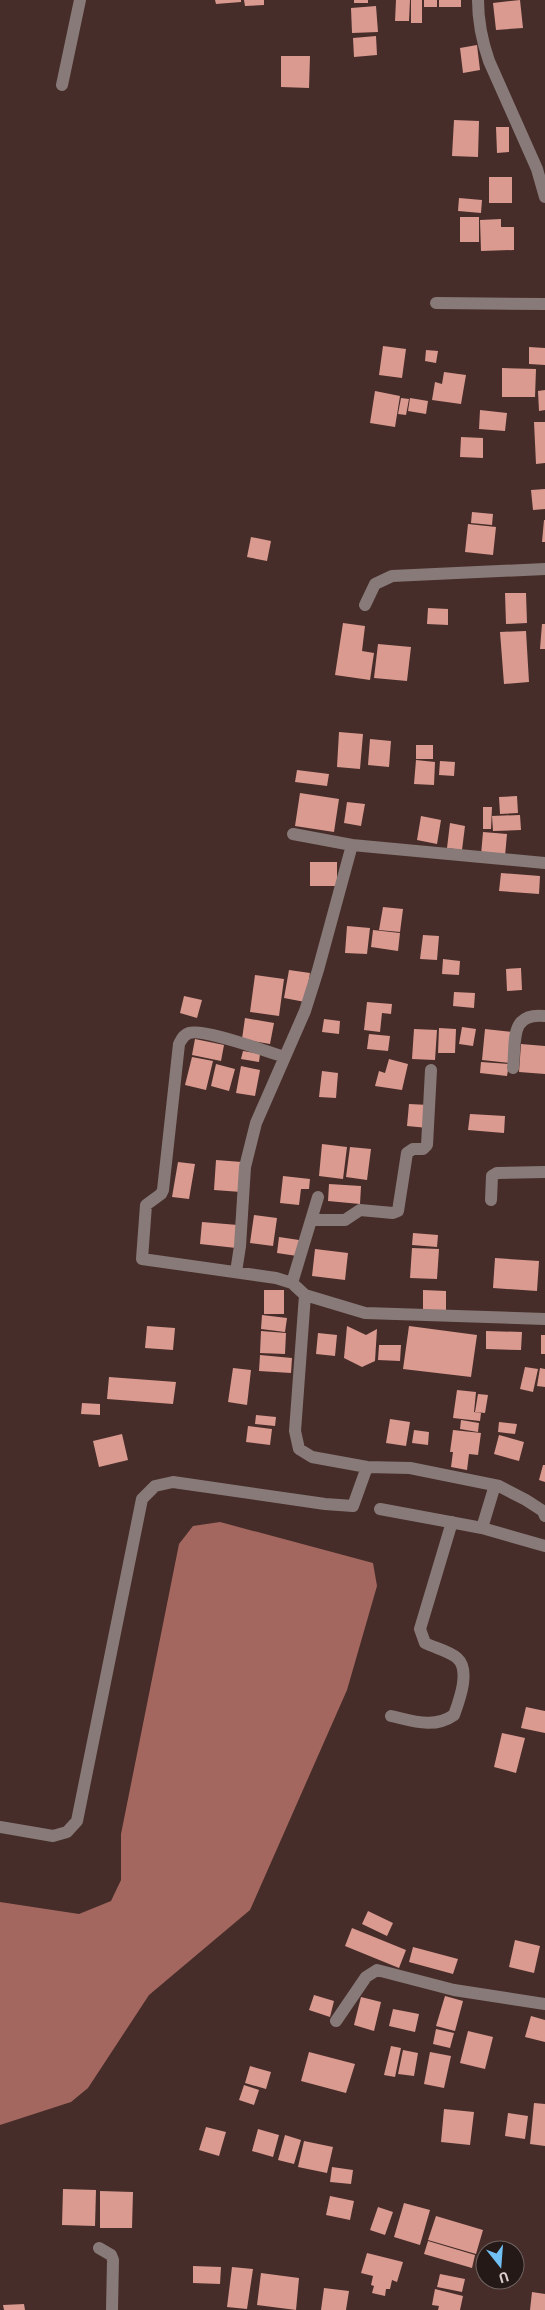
<svg xmlns="http://www.w3.org/2000/svg" width="545" height="2310" font-family="Roboto,sans-serif">
  <style>
    .water { fill: #a3675f }
    .building { fill: #da9a90 }
    .lines { fill: none; stroke-linecap: round; stroke-linejoin: round }
    .minor { stroke: #887a78; stroke-width: 12 }
  </style>
  <rect width="100%" height="100%" fill="#462d29"/>
  <!-- water -->
  <path class="water" d="M220,1522L373,1563L377,1586L347,1690L250,1910L149,1995L88,2088L71,2102L0,2125V1902L79,1914L111,1901L121,1880V1834L179,1544L193,1526Z"/>
  <!-- building -->
  <path class="building" d="M215,0H241V2L216,4Z
    M244,0H264V5L245,6Z
    M354,0H368V3H354Z
    M396,0H410L409,21H395Z
    M411,0H422V23H411Z
    M424,0H437V7H424Z
    M439,0H461V7H439Z
    M520,0L523,28L496,30L493,3Z
    M376,6L378,32L352,33L351,8Z
    M376,36L377,55L354,57L353,38Z
    M477,45L480,70L463,73L460,48Z
    M281,56H310L309,88L281,87Z
    M454,120L479,121L478,157L452,156Z
    M496,127H509V152L497,153Z
    M489,177H512V203H489Z
    M459,198L482,200L481,213L458,211Z
    M460,217H479V242H460Z
    M501,219V227H514V250L481,251L480,220Z
    M383,346L406,349L402,378L379,375Z
    M529,347L545,348V365L529,364Z
    M426,350L438,351L436,363L425,361Z
    M502,368L536,369L535,397H502Z
    M444,372L466,375L461,404L432,400L435,382L442,384Z
    M545,390V410L539,411L538,391Z
    M375,391L400,396L395,427L370,423Z
    M401,398L409,399L406,415L398,414Z
    M410,398L428,401L426,414L408,411Z
    M480,410L507,413L505,431L479,429Z
    M534,422H545V463L536,464Z
    M461,437L483,438V458L460,457Z
    M545,489V509L533,510L531,490Z
    M472,512L493,514L492,525L471,523Z
    M544,520H545V542H542Z
    M468,524L496,527L493,555L465,552Z
    M251,537L271,541L267,561L247,557Z
    M505,593H526L527,623L506,624Z
    M428,608L448,609V625L427,624Z
    M343,623L365,626L362,651L374,653L370,680L335,675Z
    M542,624H545V649H540Z
    M526,631L529,682L504,684L500,632Z
    M378,644L411,647L407,681L374,678Z
    M339,732L363,734L360,769L337,767Z
    M370,739L391,741L389,767L368,765Z
    M416,745H433V759H416Z
    M416,760L435,762L434,785L414,784Z
    M440,761L455,762L454,776L439,775Z
    M297,770L329,774L327,786L295,782Z
    M300,793L339,799L334,832L295,826Z
    M517,796L518,813L500,814L499,797Z
    M347,802L365,804L361,826L344,823Z
    M483,807H492L491,829H483Z
    M520,815L521,830L493,831L492,816Z
    M421,816L441,820L437,844L417,840Z
    M450,823L465,826L462,850L447,848Z
    M483,832L507,834L505,856L481,855Z
    M310,862H337V886H310Z
    M501,873L540,876L539,894L499,891Z
    M383,907L403,909L400,932L379,930Z
    M347,926L370,928L367,954L345,953Z
    M373,930L400,933L398,951L371,947Z
    M423,935L439,936L437,960L420,959Z
    M443,959L460,961L459,975L442,974Z
    M521,968L522,990L507,991L506,969Z
    M289,970L310,973L305,1002L284,998Z
    M255,975L284,979L279,1016L250,1012Z
    M454,992L475,993L474,1008L453,1006Z
    M184,996L202,1000L197,1018L180,1013Z
    M367,1002L392,1004L391,1014L382,1013L380,1032L364,1030Z
    M245,1018L274,1023L270,1044L242,1039Z
    M324,1019L340,1021L339,1034L322,1032Z
    M462,1027L476,1029L473,1046L459,1044Z
    M439,1028L456,1029L455,1053H438Z
    M414,1029L437,1030L435,1060L412,1059Z
    M485,1029L513,1032L510,1063L482,1060Z
    M369,1034L390,1036L388,1051L367,1049Z
    M195,1039L224,1045L221,1061L192,1055Z
    M521,1044L545,1046V1074L519,1072Z
    M243,1051L260,1054L259,1062L241,1059Z
    M192,1057L213,1061L206,1090L185,1085Z
    M389,1059L408,1064L402,1090L375,1086L379,1071L385,1073Z
    M481,1062L509,1064L507,1076L480,1073Z
    M216,1064L235,1069L229,1091L211,1086Z
    M241,1066L260,1070L255,1096L236,1093Z
    M322,1071L338,1073L336,1098L319,1097Z
    M409,1104L429,1105L428,1128L407,1126Z
    M470,1114L505,1116L504,1133L468,1130Z
    M322,1144L347,1147L343,1179L319,1176Z
    M350,1147L371,1149L367,1180L346,1177Z
    M216,1160L242,1162L241,1192L214,1190Z
    M178,1162L195,1164L189,1199L172,1197Z
    M283,1176L310,1179L309,1189H301L299,1205L280,1203Z
    M329,1184L361,1186L360,1204L328,1201Z
    M254,1215L277,1218L273,1246L250,1243Z
    M202,1222L238,1225L236,1248L200,1244Z
    M413,1233L438,1235L437,1247L412,1245Z
    M279,1237L299,1240L297,1256L277,1253Z
    M412,1248L439,1249L437,1279L410,1278Z
    M315,1249L348,1253L345,1280L312,1276Z
    M495,1258L539,1261L537,1291L493,1288Z
    M264,1290H284V1314H264Z
    M423,1290L446,1291V1310H423Z
    M262,1315L287,1318L285,1332L261,1329Z
    M147,1326L175,1328L173,1350L145,1348Z
    M347,1326L366,1335L377,1329L375,1361L362,1367L344,1358Z
    M409,1326L477,1335L471,1377L403,1369Z
    M261,1331L286,1333L285,1354L260,1353Z
    M486,1331L522,1332L521,1350L486,1349Z
    M318,1333L337,1335L335,1356L316,1354Z
    M541,1335H545V1354H541Z
    M379,1345H401L400,1361L378,1360Z
    M260,1355L292,1358L291,1373L259,1371Z
    M525,1367L538,1369L533,1392L520,1389Z
    M233,1368L251,1370L247,1405L228,1402Z
    M540,1368L545,1369V1387L537,1386Z
    M109,1377L176,1382L173,1404L107,1399Z
    M457,1390L476,1392L474,1412L481,1413L480,1421L453,1418Z
    M478,1394L488,1395L485,1413L475,1412Z
    M82,1403L100,1404V1415L81,1414Z
    M256,1415L276,1417L275,1426L255,1424Z
    M390,1419L410,1422L406,1446L386,1443Z
    M461,1420L479,1423L478,1432L460,1429Z
    M499,1422L517,1424L515,1434L498,1432Z
    M248,1426L272,1429L270,1445L246,1442Z
    M414,1430L429,1432L428,1445L412,1443Z
    M453,1430L481,1433L478,1455L469,1454L467,1470L451,1467L453,1452H450Z
    M122,1434L128,1460L99,1467L93,1441Z
    M499,1435L524,1442L519,1461L494,1454Z
    M543,1465H545V1482L539,1480Z
    M526,1707L545,1711V1733L521,1728Z
    M502,1733L525,1738L516,1773L494,1767Z
    M368,1911L393,1923L387,1936L362,1924Z
    M352,1928L406,1950L399,1968L345,1946Z
    M515,1940L540,1946L534,1973L509,1967Z
    M413,1947L458,1959L453,1974L409,1962Z
    M314,1995L334,2001L330,2017L309,2010Z
    M445,1996L463,2001L455,2031L436,2026Z
    M361,1997L381,2002L374,2031L354,2025Z
    M393,2009L419,2014L415,2032L389,2026Z
    M531,2016L545,2020V2042L525,2037Z
    M436,2029L454,2033L450,2048L433,2044Z
    M468,2031L493,2037L485,2069L460,2063Z
    M391,2046L401,2048L395,2077L384,2075Z
    M403,2050L418,2053L414,2076L398,2074Z
    M309,2052L355,2064L346,2093L301,2081Z
    M430,2052L451,2056L444,2088L424,2084Z
    M250,2066L271,2072L266,2089L245,2083Z
    M244,2085L259,2090L254,2105L239,2100Z
    M534,2103L545,2104V2146L530,2144Z
    M444,2109L474,2112L470,2145L441,2142Z
    M508,2113L528,2116L525,2139L505,2136Z
    M206,2127L226,2132L219,2156L199,2150Z
    M258,2129L279,2135L273,2157L252,2151Z
    M285,2135L301,2140L294,2164L278,2160Z
    M304,2141L333,2147L327,2173L298,2167Z
    M332,2167L353,2170L351,2184L330,2182Z
    M63,2189L96,2190L95,2226L62,2225Z
    M100,2191L133,2192L132,2228H100Z
    M330,2196L354,2201L350,2220L326,2215Z
    M404,2203L430,2210L420,2245L394,2237Z
    M378,2207L393,2212L385,2235L370,2230Z
    M436,2216L483,2230L476,2254L428,2240Z
    M428,2241L475,2255L472,2268L424,2254Z
    M367,2253L403,2262L397,2282L392,2280L390,2289H386L385,2296L372,2293L374,2286L371,2285L373,2276L361,2273Z
    M193,2266L221,2267L220,2284L193,2283Z
    M232,2267L253,2269L247,2309L227,2307Z
    M261,2273L299,2278L296,2310L257,2305Z
    M440,2274L465,2279L462,2292L437,2287Z
    M324,2288L349,2291L346,2310H321Z
    M435,2289L463,2296L460,2310H438L439,2306L432,2305Z
    M532,2292L545,2294V2310H530Z
    M24,2304L25,2310H4L3,2305Z"/>
  <g class="lines">
    <!-- minor -->
    <path class="minor" d="M478,0C478,22 482,41 489,61L537,169L545,197
      M62,85L80,0
      M436,303L545,304
      M365,605L375,584L392,576L545,569
      M293,834L352,845
      M285,1057C267,1052 204,1028 189,1033C183,1035 182,1039 179,1044L163,1190L161,1194L146,1205L142,1259L276,1278L292,1283L305,1295L365,1313L545,1319
      M513,1068C516,1041 509,1012 545,1016
      M491,1200L492,1176L497,1173L545,1172
      M311,1220H345L360,1210L393,1213L398,1211L407,1153L413,1149H423L427,1145L431,1070
      M236,1272L240,1246L245,1167L256,1123L305,1011L318,970L352,845L545,863
      M292,1283L318,1197
      M305,1295L295,1431L299,1449L312,1457L367,1467L410,1468L499,1486L526,1500L543,1511L545,1516
      M380,1509L482,1528L545,1546
      M482,1528L495,1485
      M391,1716C413,1721 434,1729 454,1715C459,1701 471,1670 457,1658C449,1651 435,1648 425,1643L420,1629L452,1522
      M0,1827L53,1836L67,1832L77,1821L142,1499L155,1486L173,1482L325,1504L353,1506L367,1467
      M336,2021L366,1977L377,1970L454,1990L545,2004
      M99,2248L111,2255L113,2260L112,2310"/>
  </g>
  <!-- north arrow -->
  <g transform="translate(500 2265) rotate(163)"><circle r="24" fill="#241917" stroke="#6e615f"/>
  <path d="M0-4L9 19L0 12L-9 19Z" fill="#71c1f5"/>
  <text y="-8" font-size="14" font-weight="bold" text-anchor="middle" fill="#dececb">U</text>
  </g>
</svg>
